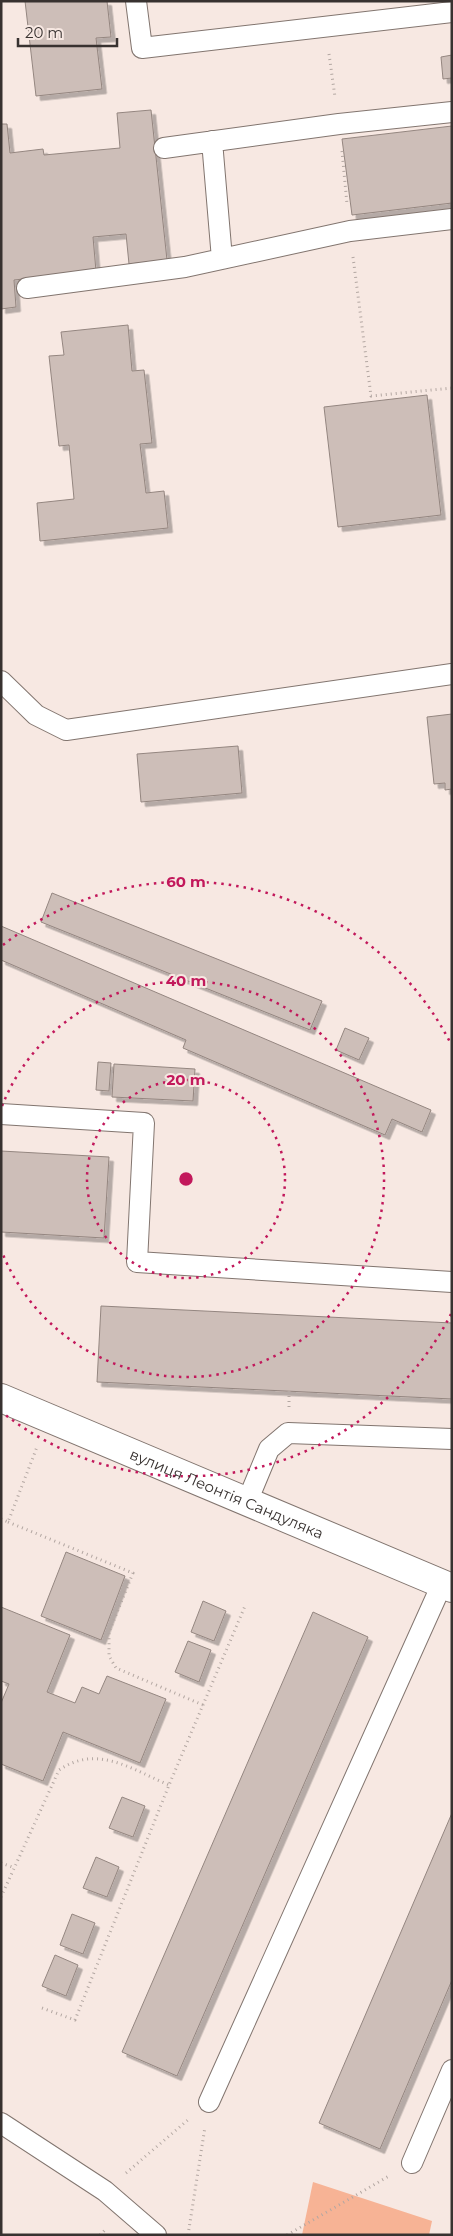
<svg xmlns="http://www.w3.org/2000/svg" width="453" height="2236" font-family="Montserrat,sans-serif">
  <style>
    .green { fill: #f7b395 }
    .building { fill: #cdbeb8; stroke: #948680; filter: url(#shadow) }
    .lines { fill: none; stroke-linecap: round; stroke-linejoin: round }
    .lane-casing { stroke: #82756f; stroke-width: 22 }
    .street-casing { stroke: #82756f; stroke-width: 30 }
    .path { stroke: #b3a7a2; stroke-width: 3; stroke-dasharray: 1 4; stroke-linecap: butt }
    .lane { stroke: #fff; stroke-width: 20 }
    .street { stroke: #fff; stroke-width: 28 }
    .ring { fill: none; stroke: #c2185b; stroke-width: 2.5; stroke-dasharray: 2.5 5 }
    .labels { text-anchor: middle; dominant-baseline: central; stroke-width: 4; stroke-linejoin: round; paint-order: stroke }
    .street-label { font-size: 15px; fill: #383230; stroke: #f7e8e2 }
    .centre { fill: #c2185b; stroke: #f7e8e2; stroke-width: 2.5 }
    .ring-label { font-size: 15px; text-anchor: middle; font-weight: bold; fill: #c2185b; stroke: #f7e8e2; stroke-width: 4; stroke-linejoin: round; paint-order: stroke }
  </style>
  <defs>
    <filter id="shadow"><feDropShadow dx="4.5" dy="4.5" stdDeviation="0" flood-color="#0004"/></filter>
  </defs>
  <rect width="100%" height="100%" fill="#f7e8e2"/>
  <!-- green -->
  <path class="green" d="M313,2182L432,2221L429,2235H302Z"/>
  <!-- building -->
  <path class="building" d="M25,1H107L111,37L96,38L102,89L36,96Z
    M452,55V78L443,79L441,57Z
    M151,110L167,260L129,264L126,234L93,237L96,271L14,280L16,307L1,309V124H7L10,153L43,149L44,155L120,148L117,113Z
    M452,126V203L352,215L342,139Z
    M128,325L132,371L144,370L152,443L140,444L146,493L164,491L168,528L40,541L37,503L74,499L69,445L59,446L49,356L64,355L61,332Z
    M427,395L441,515L338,527L324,407Z
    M452,714V789L445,790V783L434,784L427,717Z
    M238,746L242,793L141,802L137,754Z
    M52,893L322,1001L310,1030L41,922Z
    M1,926L431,1110L422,1132L392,1119L385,1135L183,1048L186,1040L1,960Z
    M345,1028L369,1038L359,1060L336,1050Z
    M98,1062L111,1063L109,1091L96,1090Z
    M114,1064L195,1069L193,1101L112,1097Z
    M1,1151L109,1157L104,1238L1,1232Z
    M101,1306L452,1323V1399L97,1382Z
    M66,1552L125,1576L101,1640L41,1616Z
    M203,1601L226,1611L214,1641L191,1632Z
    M1,1607L70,1635L47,1692L75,1703L82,1687L99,1694L107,1676L166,1699L140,1763L63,1732L43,1781L1,1764V1703L9,1684L1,1681Z
    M313,1612L368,1637L177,2076L122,2052Z
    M188,1641L211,1650L199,1682L175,1672Z
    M122,1797L145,1806L133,1837L109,1828Z
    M452,1813V1980L380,2149L319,2123Z
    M96,1857L119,1867L107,1897L83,1888Z
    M72,1914L95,1923L83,1954L60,1945Z
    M55,1955L78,1965L66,1996L42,1986Z"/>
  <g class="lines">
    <defs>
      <path id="lane" d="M136,1L142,48L452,12
        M212,141L222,259
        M164,148L339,124L452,112
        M27,288L185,267L350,231L452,219
        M1,681L36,715L66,730L452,674
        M1,1114L144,1123L137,1262L452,1282
        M247,1502L269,1449L288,1433L452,1439
        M209,2102L442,1584
        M1,2123L105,2191L156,2235
        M412,2163L452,2070"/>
      <g id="street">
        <path id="s1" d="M1,1398L452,1588"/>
      </g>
    </defs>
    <!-- lane casing -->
    <use href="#lane" class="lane-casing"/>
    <!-- street casing -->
    <use href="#street" class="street-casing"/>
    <!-- path -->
    <path class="path" d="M329,54L335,97
      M342,151L347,204
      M353,257L371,396L452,388
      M289,1407V1391
      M1,1519L8,1522L37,1447
      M8,1522L133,1573L109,1632V1656L116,1668L203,1705
      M1,1863L15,1868
      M1,1897L59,1770C97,1744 131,1769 169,1785
      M42,2008L75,2020L169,1785L245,1606
      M126,2173L189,2119
      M100,2235L106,2229
      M188,2235L205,2127
      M287,2235L389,2176"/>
    <!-- lane -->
    <use href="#lane" class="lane"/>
    <!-- street -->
    <use href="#street" class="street"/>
  </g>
  <!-- distance rings -->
  <g class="ring">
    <circle cx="186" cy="1179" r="99"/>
    <path d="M2 1106A198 198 0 1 1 2 1252"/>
    <path d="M451 1314A297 297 0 0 1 3 1413M3 945A297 297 0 0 1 451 1044"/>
  </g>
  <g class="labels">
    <!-- street labels -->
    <g class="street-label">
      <text stroke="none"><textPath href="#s1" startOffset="245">вулиця Леонтія Сандуляка</textPath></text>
    </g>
  </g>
  <circle cx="186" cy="1179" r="8" class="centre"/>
  <g class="ring-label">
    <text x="186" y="887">60 m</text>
    <text x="186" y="986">40 m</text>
    <text x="186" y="1085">20 m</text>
  </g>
  <!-- border -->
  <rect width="453" height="2236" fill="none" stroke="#383230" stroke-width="5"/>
  <!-- scale -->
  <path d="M18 38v8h99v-8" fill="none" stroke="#383230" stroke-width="2.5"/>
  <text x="25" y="38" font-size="15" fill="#383230" stroke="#f7e8e2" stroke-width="4" paint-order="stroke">20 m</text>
</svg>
